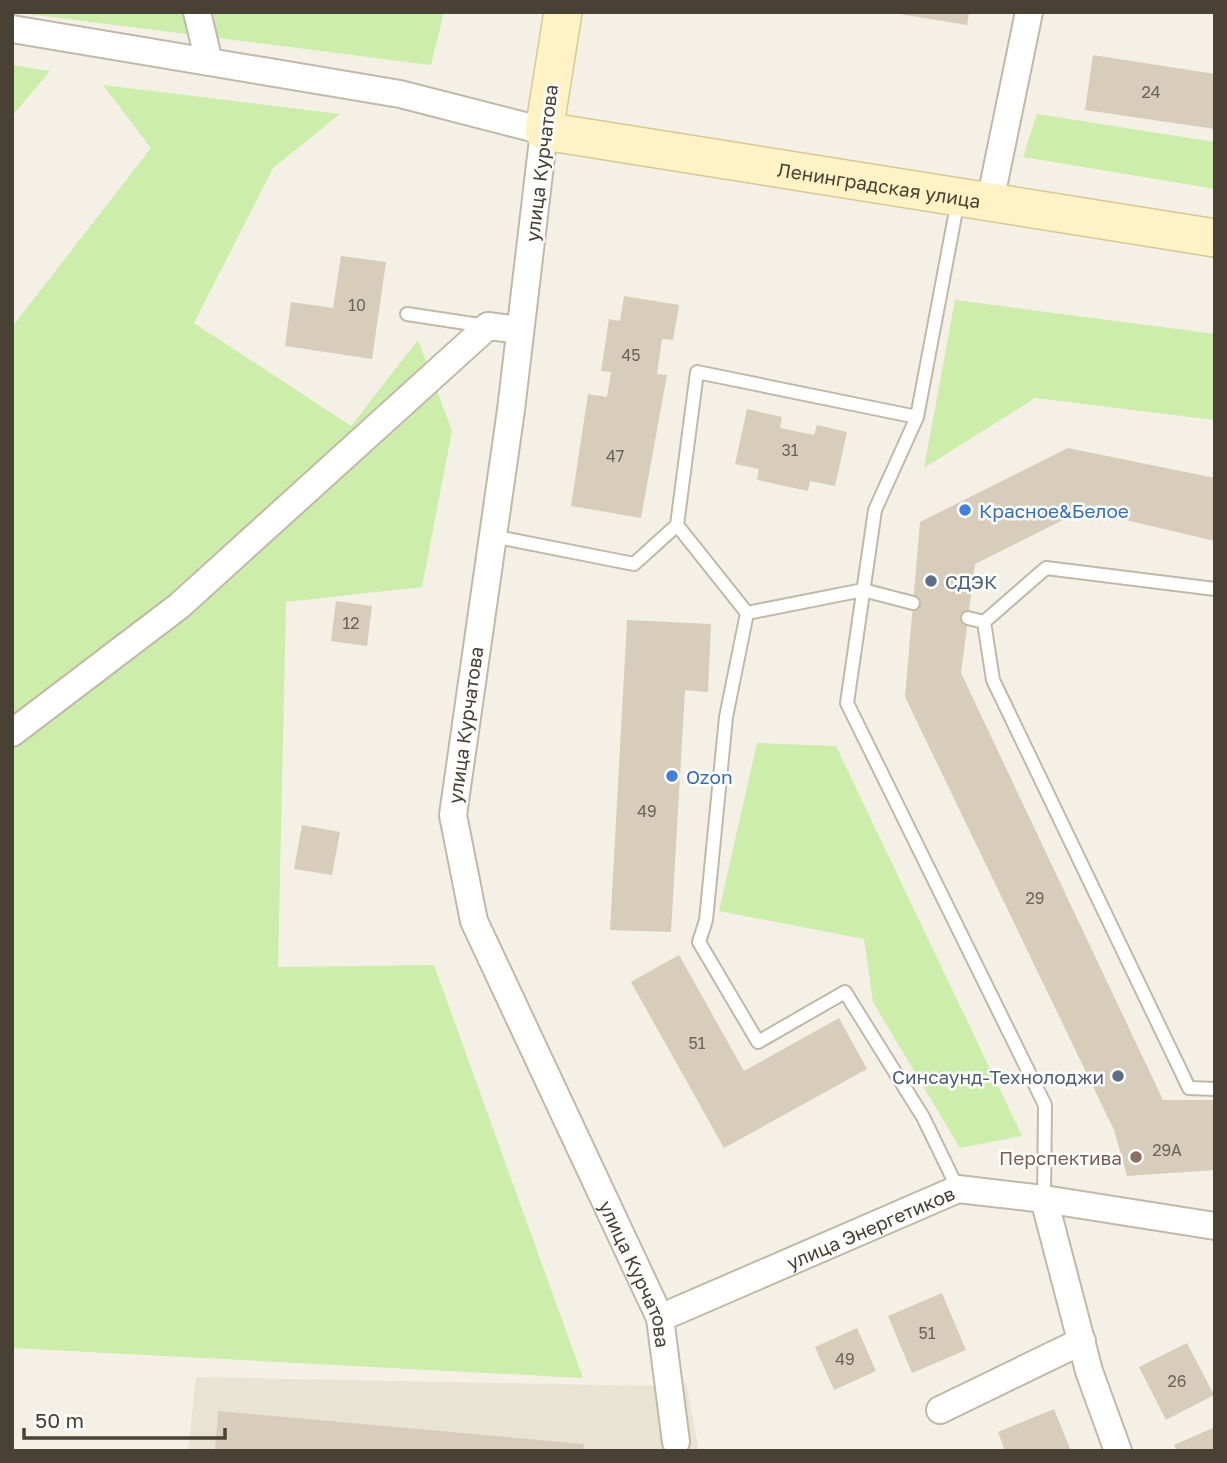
<svg xmlns="http://www.w3.org/2000/svg" width="1227" height="1463" font-family="'Golos Text',sans-serif">
  <style>
    .residential { fill: #e9e3d3 }
    .green { fill: #cdedaa }
    .building { fill: #d7cdba }
    .lines { fill: none; stroke-linecap: round; stroke-linejoin: round }
    .service-casing { stroke: #c1b9a7; stroke-width: 16 }
    .minor-casing { stroke: #c1b9a7; stroke-width: 30 }
    .secondary-casing { stroke: #d8c891; stroke-width: 40 }
    .service { stroke: #fff; stroke-width: 12 }
    .minor { stroke: #fff; stroke-width: 26 }
    .secondary { stroke: #fff3c5; stroke-width: 37 }
    .shop-dot { fill: #3f7fe0; stroke: #fff; stroke-width: 2.5 }
    .service-dot { fill: #5c6f8a; stroke: #fff; stroke-width: 2.5 }
    .education-dot { fill: #8d6e63; stroke: #fff; stroke-width: 2.5 }
    .labels { text-anchor: middle; dominant-baseline: central; stroke-width: 5; stroke-linejoin: round; paint-order: stroke }
    .number-label { font-size: 16px; fill: #6c6456 }
    .street-label { font-size: 19px; fill: #484134; stroke: #fff }
    .shop-label { font-size: 19px; fill: #366cbe; stroke: #fff; text-anchor: start }
    .service-label { font-size: 19px; fill: #4e5e75; stroke: #fff; text-anchor: start }
    .education-label { font-size: 19px; fill: #785e54; stroke: #fff; text-anchor: end }
  </style>
  <rect width="100%" height="100%" fill="#f4f0e6"/>
  <!-- residential -->
  <path class="residential" d="M196,1377L656,1386L686,1383L699,1451H188Z"/>
  <!-- green -->
  <path class="green" d="M12,12H444L431,65Z
    M12,65L50,71L12,116Z
    M103,85L340,114L273,168L194,323L351,426L418,340L452,431L422,587L286,602L278,967L434,965L583,1378L12,1348V327L151,148Z
    M1037,114L1215,142V189L1023,157Z
    M955,300L1215,334V420L1035,398L924,468Z
    M757,743L836,746L1022,1136L960,1148L873,1002L864,939L719,911Z"/>
  <!-- building -->
  <path class="building" d="M900,12H969L967,25L900,14Z
    M1093,55L1215,74V129L1085,110Z
    M341,256L386,262L372,359L285,346L291,302L333,308Z
    M624,296L679,305L673,340L662,339L657,374L667,375L641,518L571,506L588,394L607,397L611,372L601,371L609,319L620,321Z
    M747,409L782,417L780,428L814,435L817,425L847,432L835,486L810,481L808,491L757,480L759,469L735,464Z
    M1068,448L1215,478V541L1083,510L975,564L961,673L1163,1100H1215V1170L1127,1176L1114,1130L905,697L920,522Z
    M336,601L372,606L367,646L331,641Z
    M627,620L711,624L708,692L685,690L671,932L610,930Z
    M302,825L340,832L332,875L294,869Z
    M679,955L744,1071L839,1018L867,1069L724,1148L631,982Z
    M942,1293L966,1350L912,1373L888,1316Z
    M857,1328L876,1371L834,1390L815,1347Z
    M1187,1343L1214,1395L1166,1420L1139,1367Z
    M1054,1409L1071,1451H1005L998,1432Z
    M218,1411L584,1444L583,1451H215Z
    M1215,1427V1451H1177L1174,1445Z"/>
  <g class="lines">
    <defs>
      <path id="service" d="M958,200L917,417L875,510L847,703L1045,1105L1044,1199
        M407,314L486,326
        M492,536L634,564L677,525
        M1215,589L1046,568L984,622L993,680L1189,1088L1215,1089
        M913,603L863,590L747,613L726,717L706,920L699,942L758,1042L845,992L923,1117L958,1189
        M747,613L677,525L697,372L917,417
        M968,618L984,622"/>
      <g id="minor">
        <path d="M197,12L209,62"/>
        <path id="s1" d="M12,29L400,94L544,131L511,410L453,815L474,921L660,1318L676,1442"/>
        <path d="M990,202L1029,12"/>
        <path d="M12,733L179,606L488,326L520,330"/>
        <path d="M1044,1199L1089,1371L1118,1451"/>
        <path id="s2" d="M660,1318L958,1189L1044,1199L1215,1226"/>
        <path d="M940,1410L1082,1341"/>
      </g>
      <g id="secondary">
        <path id="s3" d="M563,12L544,131L1215,238"/>
      </g>
    </defs>
    <!-- service casing -->
    <use href="#service" class="service-casing"/>
    <!-- minor casing -->
    <use href="#minor" class="minor-casing"/>
    <!-- secondary casing -->
    <use href="#secondary" class="secondary-casing"/>
    <!-- service -->
    <use href="#service" class="service"/>
    <!-- minor -->
    <use href="#minor" class="minor"/>
    <!-- secondary -->
    <use href="#secondary" class="secondary"/>
  </g>
  <!-- markers -->
  <g class="shop-dot">
    <circle cx="965" cy="510" r="7"/>
    <circle cx="672" cy="776" r="7"/>
  </g>
  <g class="service-dot">
    <circle cx="931" cy="581" r="7"/>
    <circle cx="1118" cy="1076" r="7"/>
  </g>
  <circle class="education-dot" cx="1136" cy="1157" r="7"/>
  <g class="labels">
    <!-- number labels -->
    <g class="number-label">
      <text x="1151" y="92">24</text>
      <text x="357" y="305">10</text>
      <text x="631" y="355">45</text>
      <text x="790" y="450">31</text>
      <text x="615" y="456">47</text>
      <text x="351" y="623">12</text>
      <text x="647" y="811">49</text>
      <text x="1035" y="898">29</text>
      <text x="697" y="1043">51</text>
      <text x="1167" y="1150">29А</text>
      <text x="927" y="1333">51</text>
      <text x="845" y="1359">49</text>
      <text x="1177" y="1381">26</text>
    </g>
    <!-- street labels -->
    <g class="street-label">
      <text transform="translate(541 163) rotate(-83)">улица Курчатова</text>
      <text stroke="none"><textPath href="#s3" startOffset="460">Ленинградская улица</textPath></text>
      <text transform="translate(465 725) rotate(-82)">улица Курчатова</text>
      <text stroke="none"><textPath href="#s2" startOffset="229">улица Энергетиков</textPath></text>
      <text stroke="none"><textPath href="#s1" startOffset="1729">улица Курчатова</textPath></text>
    </g>
    <!-- shop labels -->
    <g class="shop-label">
      <text x="979" y="510">Красное&amp;Белое</text>
      <text x="686" y="776">Ozon</text>
    </g>
    <!-- service labels -->
    <g class="service-label">
      <text x="945" y="581">СДЭК</text>
      <text x="1104" y="1076" text-anchor="end">Синсаунд-Технолоджи</text>
    </g>
    <!-- education labels -->
    <g class="education-label">
      <text x="1122" y="1157">Перспектива</text>
    </g>
  </g>
  <!-- border -->
  <rect width="1227" height="1463" fill="none" stroke="#484134" stroke-width="28"/>
  <!-- scale -->
  <path d="M24 1428v10h201v-10" fill="none" stroke="#484134" stroke-width="3.5"/>
  <text x="35" y="1428" font-size="21" fill="#484134" stroke="#ffffff" stroke-width="5" paint-order="stroke">50 m</text>
</svg>
